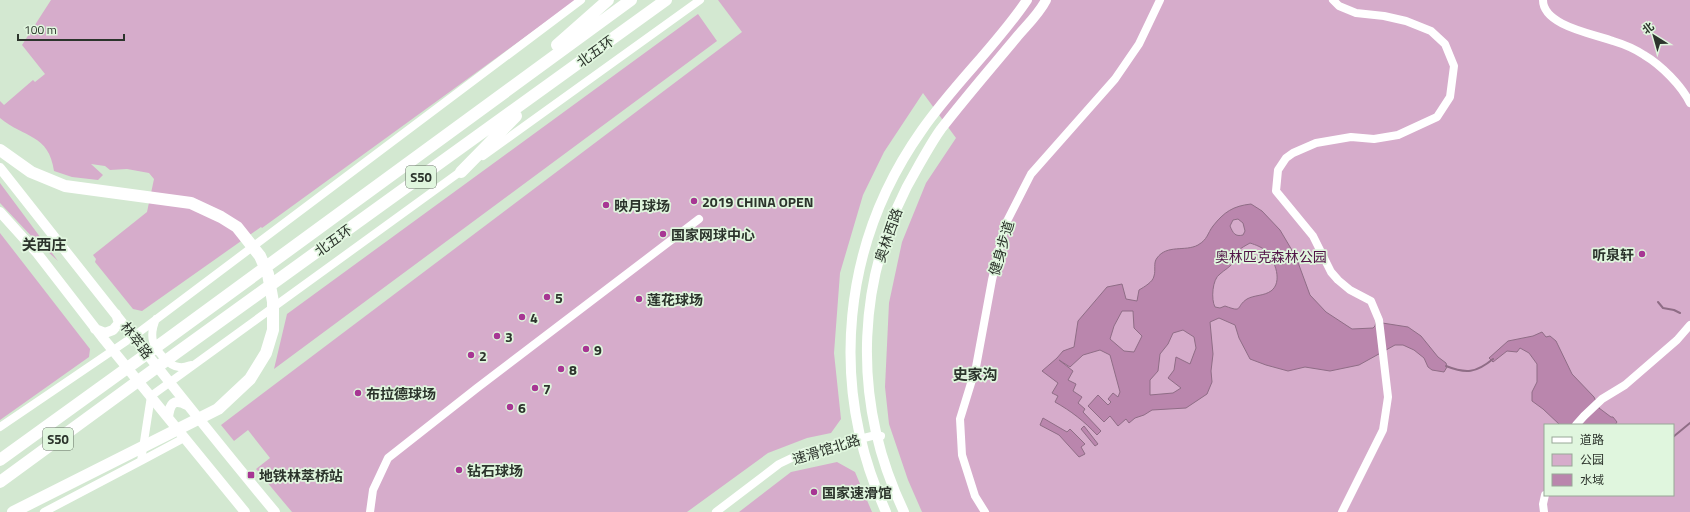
<svg xmlns="http://www.w3.org/2000/svg" width="1690" height="512" font-family="'Titillium Web','Noto Sans SC',sans-serif">
  <style>
    .green { fill: #d6accb; fill-rule: evenodd }
    .water { fill: #ba86ad; stroke: #8f6d86; fill-rule: evenodd }
    .lines { fill: none; stroke-linecap: round; stroke-linejoin: round }
    .stream { stroke: #8f6d86; stroke-width: 2 }
    .minor { stroke: #fff; stroke-width: 8 }
    .major { stroke: #fff; stroke-width: 10 }
    .highway { stroke: #fff; stroke-width: 12 }
    .poi-dot { fill: #a73693; stroke: #e0f6de; stroke-width: 1.5 }
    .labels { text-anchor: middle; dominant-baseline: central; stroke-width: 3.5; stroke-linejoin: round; paint-order: stroke }
    .shield { fill: #e0f6de; stroke: #626e61; stroke-width: 1 }
    .shield-label { font-size: 13px; font-weight: bold; fill: #2c342c }
    .street-label { font-size: 14px; fill: #2c342c; stroke: #e0f6de }
    .poi-label { font-size: 14px; font-weight: bold; fill: #2c342c; stroke: #e0f6de; text-anchor: start }
    .park-label { font-size: 14px; fill: #521347; stroke: #e0f6de }
    .neighbourhood-label { font-size: 15px; font-weight: bold; fill: #2c342c; stroke: #e0f6de }
  </style>
  <rect width="100%" height="100%" fill="#d3e8d1"/>
  <!-- green -->
  <path class="green" d="M51,0H576L262,228L261,227L142,311L133,309L95,262L96,259L93,255L147,212L154,179L149,173L127,169L110,170L105,166L91,164L103,175L98,180L72,177L54,171C49,134 24,138 0,118V101L4,105L33,80L35,82L45,74L22,45Z
    M718,0H1690V512H922L908,480L889,424L885,387L889,303L902,242L926,183L956,138L923,93L884,152L863,195L840,273L834,353L841,419L831,433L807,438L768,453L687,512H292L256,469L270,458L248,430L234,441L221,425L742,32ZM1545,425H1673V495H1545Z
    M698,14L717,41L274,369L287,314Z
    M0,183L58,261L35,240L0,203Z
    M0,233L90,349L89,357L0,420Z
    M837,462L855,472L872,512H739L791,472Z"/>
  <!-- water -->
  <path class="water" d="M1251,204L1262,211L1280,230L1296,257L1310,295L1326,312L1352,329L1373,328L1375,326L1376,322L1408,327L1421,336L1438,357L1446,363L1447,367L1444,372L1432,370L1428,367L1424,358L1414,350L1403,345H1395L1359,365L1330,371L1305,367L1288,371L1266,365L1250,359L1239,338L1235,325L1219,318L1210,322L1213,354L1211,371L1212,382L1207,394L1186,408L1152,410L1144,415L1135,418L1129,423L1126,419L1118,426L1110,416L1104,422L1088,406L1098,395L1108,405L1111,402L1108,399L1113,393L1118,397L1120,392L1110,355L1100,350L1083,355L1070,367L1059,360L1073,371L1068,380L1076,384L1073,391L1082,397L1078,403L1085,409L1083,412L1101,431L1097,435C1084,421 1071,411 1055,402L1058,396L1052,393L1058,383L1042,371L1057,358L1063,351L1074,347L1078,321L1107,287L1122,284L1126,299L1137,301L1139,290C1144,287 1153,282 1154,276C1156,270 1153,263 1157,258C1167,244 1185,252 1198,245C1208,239 1207,234 1213,226C1224,212 1233,206 1251,204ZM1238,219L1243,223L1245,231L1243,235C1235,237 1233,233 1230,226L1233,220ZM1250,243C1256,245 1262,247 1267,252C1275,261 1283,282 1271,291C1264,296 1254,295 1247,299C1235,307 1244,313 1225,306L1220,308L1215,307C1211,300 1212,279 1220,274C1224,270 1231,267 1234,261C1235,259 1234,257 1235,255C1238,249 1245,246 1250,243ZM1122,311H1133L1134,328L1142,336L1134,352L1124,351L1110,339L1114,326ZM1183,330L1194,337L1196,348L1190,364L1176,357L1174,370L1168,378L1181,388L1173,393L1150,395V380L1158,371L1160,354L1168,344L1173,333Z
    M1542,332L1546,337L1550,336L1556,341L1572,374L1594,397L1599,408L1611,417H1613L1617,422L1615,425H1560L1543,409L1532,401V392L1537,382V364L1529,353L1520,348L1517,352L1507,351L1493,362L1489,358L1508,341L1533,336Z
    M1043,418L1067,432L1070,429L1085,444L1081,447L1085,454L1079,457L1059,435L1040,425Z
    M1084,426L1098,444L1095,446L1081,429Z"/>
  <g class="lines">
    <!-- stream -->
    <path class="stream" d="M1658,302L1663,308L1674,310L1680,313
      M1446,366C1466,374 1476,373 1493,359
      M1673,437L1690,423"/>
    <!-- minor -->
    <path class="minor" d="M1333,0L1339,6L1356,13L1384,16L1406,21L1431,31L1445,44L1454,66L1450,97L1437,117L1398,135L1374,139L1351,137L1316,143L1293,153L1286,158L1278,170L1276,191L1313,236L1331,272L1338,280L1350,290L1371,301L1379,320L1388,397L1383,430L1342,512
      M1543,0C1543,26 1595,34 1613,41C1623,44 1635,49 1644,55C1661,65 1682,86 1690,103
      M483,156L700,0
      M156,319C153,326 151,333 153,341C156,350 168,366 179,367C183,368 188,366 191,365
      M1576,425L1584,416L1602,399L1625,385L1677,340L1690,325
      M0,427L134,336L581,0
      M141,461L184,438
      M44,512L141,461L151,396L464,169
      M370,512L373,490L388,458L477,388L699,219
      M716,512L779,464L802,453L876,435L881,436
      M985,512L975,496L962,455L960,419L976,367L992,280L1005,225L1031,174L1115,79L1139,44L1160,0
      M1544,512L1543,504L1545,495"/>
    <!-- major -->
    <path class="major" d="M0,168C91,283 181,399 275,512
      M0,212L37,253L102,337L245,512
      M95,329L105,333L113,330L119,323L116,314
      M168,417C170,404 173,398 187,405
      M886,512C828,385 842,243 922,130C954,84 996,46 1027,0
      M904,512C850,399 855,272 919,165C926,153 933,140 941,129C965,98 991,68 1016,38C1026,26 1039,14 1046,0"/>
    <!-- highway -->
    <path class="highway" d="M557,45L608,0
      M0,150L31,172L65,186L191,203L221,217L237,227L260,256L268,274L273,302V330L266,353L250,379L218,409L13,512
      M461,172L516,116
      M0,460L166,340L631,0
      M0,482L175,354L666,0"/>
  </g>
  <!-- markers -->
  <g class="poi-dot">
    <circle cx="694" cy="201" r="4"/>
    <circle cx="606" cy="205" r="4"/>
    <circle cx="663" cy="234" r="4"/>
    <circle cx="1642" cy="254" r="4"/>
    <circle cx="547" cy="297" r="4"/>
    <circle cx="639" cy="299" r="4"/>
    <circle cx="522" cy="317" r="4"/>
    <circle cx="497" cy="336" r="4"/>
    <circle cx="586" cy="349" r="4"/>
    <circle cx="471" cy="355" r="4"/>
    <circle cx="561" cy="369" r="4"/>
    <circle cx="535" cy="388" r="4"/>
    <circle cx="358" cy="393" r="4"/>
    <circle cx="510" cy="407" r="4"/>
    <circle cx="459" cy="470" r="4"/>
    <rect x="247" y="471" width="8" height="8" rx="2"/>
    <circle cx="814" cy="492" r="4"/>
  </g>
  <g class="labels">
    <!-- shield labels -->
    <g class="shield">
      <rect x="406" y="166" width="30" height="22" rx="3"/>
      <rect x="43" y="428" width="30" height="22" rx="3"/>
    </g>
    <g class="shield-label">
      <text x="421" y="177">S50</text>
      <text x="58" y="439">S50</text>
    </g>
    <!-- street labels -->
    <g class="street-label">
      <text transform="translate(595 51) rotate(-36)">北五环</text>
      <text transform="translate(888 235) rotate(-71)">奥林西路</text>
      <text transform="translate(333 240) rotate(-36)">北五环</text>
      <text transform="translate(1001 248) rotate(-74)">健身步道</text>
      <text transform="translate(137 340) rotate(52)">林萃路</text>
      <text transform="translate(826 449) rotate(-17)">速滑馆北路</text>
    </g>
    <!-- poi labels -->
    <g class="poi-label">
      <text x="702" y="201">2019 CHINA OPEN</text>
      <text x="614" y="205">映月球场</text>
      <text x="671" y="234">国家网球中心</text>
      <text x="1634" y="254" text-anchor="end">听泉轩</text>
      <text x="555" y="297">5</text>
      <text x="647" y="299">莲花球场</text>
      <text x="530" y="317">4</text>
      <text x="505" y="336">3</text>
      <text x="594" y="349">9</text>
      <text x="479" y="355">2</text>
      <text x="569" y="369">8</text>
      <text x="543" y="388">7</text>
      <text x="366" y="393">布拉德球场</text>
      <text x="518" y="407">6</text>
      <text x="467" y="470">钻石球场</text>
      <text x="259" y="475">地铁林萃桥站</text>
      <text x="822" y="492">国家速滑馆</text>
    </g>
    <!-- park labels -->
    <g class="park-label">
      <text x="1271" y="256">奥林匹克森林公园</text>
    </g>
    <!-- neighbourhood labels -->
    <g class="neighbourhood-label">
      <text x="44" y="244">关西庄</text>
      <text x="975" y="374">史家沟</text>
    </g>
  </g>
  <!-- legend -->
  <rect x="1544" y="424" width="130" height="72" fill="#e0f6de" stroke="#98a897"/>
  <rect x="1552" y="437" width="20" height="6" fill="#ffffff" stroke="#98a897"/>
  <text x="1580" y="444" font-size="12" fill="#2c342c">道路</text>
  <rect x="1552" y="454" width="20" height="12" fill="#d6accb" stroke="#98a897"/>
  <text x="1580" y="464" font-size="12" fill="#2c342c">公园</text>
  <rect x="1552" y="474" width="20" height="12" fill="#ba86ad" stroke="#98a897"/>
  <text x="1580" y="484" font-size="12" fill="#2c342c">水域</text>
  <!-- north arrow -->
  <g transform="translate(1654 36) rotate(323)" stroke="#e0f6de" stroke-width="3" paint-order="stroke">
  <path d="M0-3L7 15L0 10L-7 15Z" fill="#2c342c"/>
  <text y="-6" font-size="11" font-weight="bold" text-anchor="middle" fill="#2c342c">北</text>
  </g>
  <!-- scale -->
  <path d="M18 34v6h106v-6" fill="none" stroke="#2c342c" stroke-width="2"/>
  <text x="24" y="34" font-size="12" fill="#2c342c" stroke="#e0f6de" stroke-width="3" paint-order="stroke">100 m</text>
</svg>
